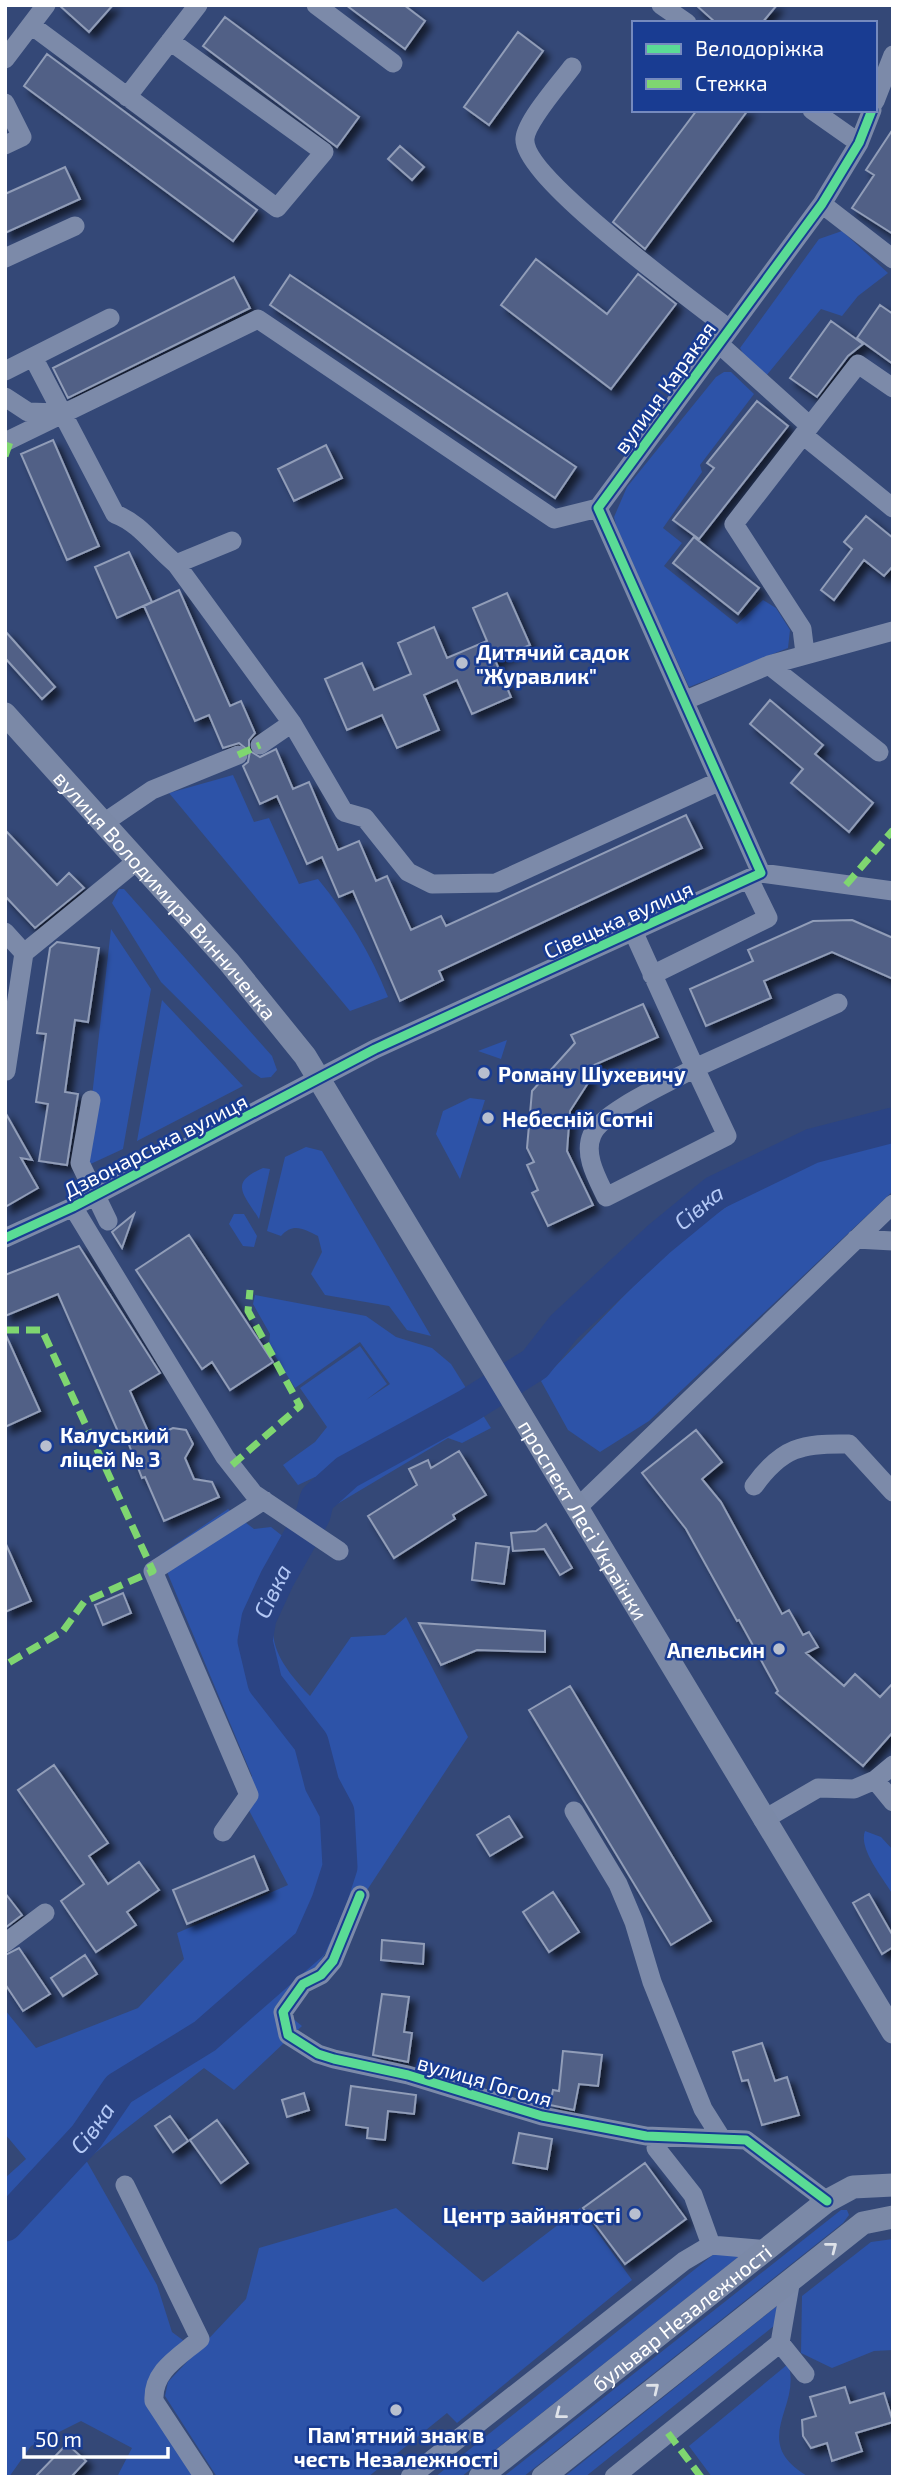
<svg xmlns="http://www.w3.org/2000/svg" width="898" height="2482" font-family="'Exo 2',sans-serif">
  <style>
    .green { fill: #2d53a8 }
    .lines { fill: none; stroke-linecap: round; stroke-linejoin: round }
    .river { stroke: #2b4484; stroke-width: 35 }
    .building { fill: #516186; stroke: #919db8; stroke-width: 2; filter: url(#shadow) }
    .minor { stroke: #7c8aa9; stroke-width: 19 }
    .major { stroke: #7b89a7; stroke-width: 23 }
    .quiet { stroke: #7fd670; stroke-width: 7; stroke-dasharray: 14 7; stroke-linecap: butt }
    .cycleway-casing { stroke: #193c92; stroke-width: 13 }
    .cycleway { stroke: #5adb95; stroke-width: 9 }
    .oneway { stroke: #dee2e9 }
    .poi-dot { fill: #b8bfcf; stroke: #193c92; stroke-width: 2.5 }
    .labels { text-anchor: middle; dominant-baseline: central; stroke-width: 5; stroke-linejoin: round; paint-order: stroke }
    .street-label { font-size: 21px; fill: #fff; stroke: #193c92 }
    .poi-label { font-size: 21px; font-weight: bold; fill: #fff; stroke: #193c92; text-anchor: start }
    .water-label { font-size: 23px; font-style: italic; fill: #b4c9f6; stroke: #193c92 }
  </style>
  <defs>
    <filter id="shadow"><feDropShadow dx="6" dy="6" stdDeviation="3.5" flood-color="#0009"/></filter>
  </defs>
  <rect width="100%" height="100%" fill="#344877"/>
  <!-- green -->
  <path class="green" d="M842,231L888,273L858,296L842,316L821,309L766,376L744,355L740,348L819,239Z
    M724,372H731L754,394L700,465L702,472L663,528L682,543L664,566L737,624L763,600L776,608L790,630L788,648L689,687L618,533L614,517L627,487L716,377Z
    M233,775L254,822L269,818L299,884L318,879C348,916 370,952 388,997L350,1011L169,793Z
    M119,889H124L272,1056L277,1070L271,1077L261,1078L252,1072L161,982L112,903Z
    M111,929L151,989L123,1149L84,1167Z
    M162,1000L243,1086L137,1141Z
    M507,1040L501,1059L478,1051Z
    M470,1098L485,1100L460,1179L436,1134L443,1111Z
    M893,1134V1191L649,1421L600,1452L568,1430L541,1381C586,1336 629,1288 677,1245C736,1191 816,1157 893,1134Z
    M306,1147L322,1151L431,1336L407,1330L389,1306L325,1295L311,1274L322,1252L318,1236C304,1229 293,1222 281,1236L267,1231L285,1157Z
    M263,1168L270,1169L259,1219C244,1194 228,1183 263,1168Z
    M234,1214H244L257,1236L254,1247L243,1246L229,1224Z
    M255,1295L366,1316L396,1337L432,1348L451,1364L491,1428L462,1443L448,1438L322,1513L315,1477L298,1485L283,1465L315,1442L327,1427L300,1388L360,1346L387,1384L366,1400L390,1384L360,1342L295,1388L269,1346L270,1334L253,1304Z
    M228,1509L254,1529L271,1527L303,1552C270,1617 254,1638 310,1696L351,1637L385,1635L406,1617L468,1737L286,2013L302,2026L234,2090L204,2068L86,2160L157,2285L172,2332L184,2341L149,2378L197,2477H117L132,2448L81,2421L31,2446L9,2477H5V2243L86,2161L46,2159L5,2207V2178L26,2159L5,2134V2010L36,2048L138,2008L184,1959L177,1933L288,1885L240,1793L252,1776L160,1555Z
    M865,1831L881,1837L893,1850V1895C884,1879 858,1849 865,1831Z
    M396,2208L483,2282L580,2208L632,2280L457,2423L447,2413L368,2477H217L165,2396L168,2382L246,2299L259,2248Z
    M841,2210H847L849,2215L843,2223L523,2477H503Z
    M893,2239V2350L874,2351L832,2368L801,2353L802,2296L871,2242Z
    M714,2254H742L461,2477H435Z
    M777,2306L775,2325L585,2477H564Z
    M788,2364C803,2407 747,2441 809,2477H712L689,2446Z"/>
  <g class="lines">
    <!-- river -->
    <path class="river" id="s1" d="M5,2224L86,2137L119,2089L205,2036L310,1944L329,1901L340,1867L337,1812L322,1784L311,1742L265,1683L255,1641L259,1618L277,1579L313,1515L317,1499L347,1472L468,1406L535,1364L564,1327L659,1239L715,1193L812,1146L893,1125"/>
  </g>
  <!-- building -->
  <path class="building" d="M59,5H113L89,32Z
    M346,5H404L425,21L405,49Z
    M696,5H777L762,23H716Z
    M225,17L359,117L337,147L203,46Z
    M518,32L543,51L489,125L464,107Z
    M47,54L257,210L233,241L24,86Z
    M697,110H748L645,249L613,222Z
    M893,129V234L852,208L874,175L866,170Z
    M400,146L424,167L412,180L388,159Z
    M65,167L80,199L5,233V194Z
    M536,259L607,314L638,274L676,304L611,389L501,305Z
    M290,275L576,467L555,498L270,305Z
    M234,277L250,308L68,398L53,368Z
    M880,305L893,314V364L857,338Z
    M831,321L863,344L848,356L817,397L790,378Z
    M757,401L788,426L699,539L673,520L714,468L707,463Z
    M53,440L99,546L67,560L21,454Z
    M326,445L342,478L294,501L278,469Z
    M866,516L893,538V566L884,576L864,560L834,600L821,590L852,549L844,542Z
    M694,537L759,588L738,614L673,563Z
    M129,552L152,602L117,618L95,567Z
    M179,590L230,706L241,701L255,733L249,740V751L239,743L223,748L209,715L195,721L144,606Z
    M507,593L530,645L495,660L511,697L472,714L457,680L424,695L439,730L397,748L382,715L347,730L325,679L362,663L374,690L411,674L398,643L434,627L447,658L487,641L473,608Z
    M5,631L55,687L42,699L5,658Z
    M770,700L823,745L815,754L873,803L849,832L791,783L803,769L750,724Z
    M276,749L293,789L309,782L338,850L359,841L376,881L387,876L411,930L441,916L446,926L686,815L702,848L439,971L443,980L400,1001L353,891L339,897L322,857L307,864L277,796L260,804L243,766L248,762L250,751L260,757Z
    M5,830L57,885L69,873L84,888L35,928L5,896Z
    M852,920L893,938V979L832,952L764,981L771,998L706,1026L690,989L753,961L748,950L813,921Z
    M57,942L99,948L88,1022L75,1020L65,1092L78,1094L67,1165L39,1161L48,1104L36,1102L46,1034L37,1033L50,948Z
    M643,1004L658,1037L585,1069L590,1080L570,1111L567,1151L593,1205L548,1226L532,1193L538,1190L527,1165L534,1162L527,1148L532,1091L575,1043L571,1035Z
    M5,1112L32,1160L21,1158L38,1188L5,1207Z
    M134,1214L122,1248L112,1232Z
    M189,1235L273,1362L230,1390L212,1362L202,1369L136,1270Z
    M79,1246L160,1373L130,1391L151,1438L173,1428L186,1430L193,1444L185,1458L194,1479L212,1482L219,1497L164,1521L145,1477L142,1478L124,1432L119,1434L58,1294L5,1316V1275Z
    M5,1333L40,1411L5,1427Z
    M696,1430L722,1462L702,1479L721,1502L782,1614L789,1610L803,1635L809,1632L818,1647L806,1653L844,1686L855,1674L880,1697L893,1683V1732L863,1766L776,1693L778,1691L739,1620L737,1621L686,1529L642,1473Z
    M459,1451L486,1495L453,1515L455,1519L394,1558L368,1516L417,1485L409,1469L428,1460L431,1468Z
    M546,1524L572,1568L560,1575L544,1549L513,1551L511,1533L536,1531Z
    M5,1542L31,1601L5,1612Z
    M476,1543L509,1547L504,1584L472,1580Z
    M123,1593L131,1613L103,1625L95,1605Z
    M419,1623L545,1631V1652L477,1650L441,1665Z
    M570,1686L711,1921L671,1945L529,1710Z
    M54,1765L108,1843L89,1856L108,1884L139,1862L159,1890L127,1912L136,1925L96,1952L61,1901L84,1884L18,1790Z
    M509,1816L522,1837L490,1856L477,1835Z
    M254,1856L268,1890L187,1924L173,1890Z
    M553,1892L579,1932L549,1952L523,1912Z
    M5,1893L22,1915L5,1928Z
    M869,1894L893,1936V1947L882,1954L853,1903Z
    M382,1940L424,1944L423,1964L381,1960Z
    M19,1948L50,1994L23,2011L5,1984V1955Z
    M85,1955L97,1974L63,1996L51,1978Z
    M382,1994L409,1997L404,2032L412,2033L408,2062L373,2055Z
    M762,2043L775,2081L787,2077L799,2115L762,2125L748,2080L742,2081L733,2052Z
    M563,2051L602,2055L598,2086L579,2084L574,2110L550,2105L553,2090L559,2091Z
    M351,2086L416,2095L414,2114L388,2111L385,2140L367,2138L368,2128L346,2125Z
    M304,2093L309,2110L287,2117L282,2100Z
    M170,2116L188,2141L173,2152L155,2126Z
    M217,2120L248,2163L221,2183L190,2140Z
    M519,2133L552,2139L547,2169L513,2163Z
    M645,2163L686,2219L625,2264L583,2208Z
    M845,2387L850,2403L884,2393L893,2422L856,2433L862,2451L832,2461L827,2443L811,2448L803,2436L802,2420L816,2416L810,2397Z
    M67,2444L86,2461L71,2477H35Z"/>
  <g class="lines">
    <!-- minor -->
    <path class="minor" d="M316,5L393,63
      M661,5L687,23
      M31,25L277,208L324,152L170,41
      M5,59L46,5
      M572,67C561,82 527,120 525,138C520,176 695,302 729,329
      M127,97L198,5
      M875,101L893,55
      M5,103L22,137L5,145
      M812,110L859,143
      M822,204L893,259
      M5,258L75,226
      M718,343L810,426L858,364L893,388
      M33,357L115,514C140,523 155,547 176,564L292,723L344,812L365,818L408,872L432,884L496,883L720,781
      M5,371L110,318
      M5,397L28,412L59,413
      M803,435L893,508
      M5,442L258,319L554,519L598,508
      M176,564L232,541
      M805,653L802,629L734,524L810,426
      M769,665L879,752
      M686,700L769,665L893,631
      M260,745L292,723
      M105,822L152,790L238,755
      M761,873L598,508L822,204L859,143L872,110
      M761,873L893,891
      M633,931L695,1068L838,1003
      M5,932L24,953L138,860
      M652,975L768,918L749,879
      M695,1068L727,1136L606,1197C598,1180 583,1155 592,1135C601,1112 672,1081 695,1068Z
      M6,1071L24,953
      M91,1100L80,1163L108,1221
      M73,1207L225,1457L254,1494L339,1551
      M5,1238L73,1207L375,1049L761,873
      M856,1239L893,1241
      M754,1486C782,1447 802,1443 849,1444L893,1492
      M576,1509L893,1204
      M875,1780L893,1802
      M574,1811L618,1884L634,1922L652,1982L703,2109L720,2136
      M763,1820L818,1788L854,1789L875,1780L893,1765
      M223,1832L249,1795L153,1571L264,1500
      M360,1895L333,1961L321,1975L303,1984L283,2012L288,2035L318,2054L334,2059L408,2075L542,2116L646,2136L746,2140L827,2201
      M5,1943L45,1913
      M656,2148L693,2195L711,2245
      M125,2185L200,2339C179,2357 152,2371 154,2401L204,2477
      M780,2343L805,2374
      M410,2477L684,2261L711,2245L768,2250
      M614,2477L780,2343L791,2279"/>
    <!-- major -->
    <g class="major">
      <path id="s2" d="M5,714L229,962L305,1056L893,2032"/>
      <path id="s3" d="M480,2477L827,2201L853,2187L893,2185"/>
      <path d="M543,2477L863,2223L893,2217"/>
    </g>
    <!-- quiet -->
    <path class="quiet" d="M5,456L11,439
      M238,755L260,745
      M846,885L893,830
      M5,1330H42L153,1571L84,1602L63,1631L5,1665
      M232,1465L300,1406L248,1311L250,1290
      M668,2433L701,2477"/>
    <defs>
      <path id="cycleway" d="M5,1238L73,1207L375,1049L761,873L598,508L822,204L859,143L872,110
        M360,1895L333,1961L321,1975L303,1984L283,2012L288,2035L318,2054L334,2059L408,2075L542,2116L646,2136L746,2140L827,2201"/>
    </defs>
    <!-- cycleway casing -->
    <use href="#cycleway" class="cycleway-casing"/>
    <!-- cycleway -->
    <use href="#cycleway" class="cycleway"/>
  </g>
  <!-- one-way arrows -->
  <defs><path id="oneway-chevron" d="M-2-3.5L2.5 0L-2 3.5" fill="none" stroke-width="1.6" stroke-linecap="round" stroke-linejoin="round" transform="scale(1.75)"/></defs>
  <g class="oneway">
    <use href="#oneway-chevron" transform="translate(832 2247) rotate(-38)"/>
    <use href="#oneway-chevron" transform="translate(654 2388) rotate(-39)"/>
    <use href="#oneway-chevron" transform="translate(560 2414) rotate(142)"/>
  </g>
  <!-- markers -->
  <g class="poi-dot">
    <circle cx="462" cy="663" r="7"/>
    <circle cx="484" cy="1073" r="7"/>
    <circle cx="488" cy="1118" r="7"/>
    <circle cx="46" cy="1446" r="7"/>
    <circle cx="779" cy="1649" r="7"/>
    <circle cx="635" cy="2214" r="7"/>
    <circle cx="396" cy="2410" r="7"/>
  </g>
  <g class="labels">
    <!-- street labels -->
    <g class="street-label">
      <text transform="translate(664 387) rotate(-54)">вулиця Каракая</text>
      <text stroke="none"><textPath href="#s2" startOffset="242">вулиця Володимира Винниченка</textPath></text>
      <text transform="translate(618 919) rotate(-24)">Сівецька вулиця</text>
      <text transform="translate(155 1145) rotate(-27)">Дзвонарська вулиця</text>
      <text stroke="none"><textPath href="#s2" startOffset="996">проспект Лесі Українки</textPath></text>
      <text transform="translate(485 2080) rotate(16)">вулиця Гоголя</text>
      <text stroke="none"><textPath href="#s3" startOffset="257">бульвар Незалежності</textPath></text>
    </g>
    <!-- poi labels -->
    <g class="poi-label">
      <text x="476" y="651">Дитячий садок<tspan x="476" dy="24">"Журавлик"</tspan></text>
      <text x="498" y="1073">Роману Шухевичу</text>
      <text x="502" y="1118">Небесній Сотні</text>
      <text x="60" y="1434">Калуський<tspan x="60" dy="24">ліцей № 3</tspan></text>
      <text x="765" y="1649" text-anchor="end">Апельсин</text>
      <text x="621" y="2214" text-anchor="end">Центр зайнятості</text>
      <text x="396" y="2434" text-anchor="middle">Пам'ятний знак в<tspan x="396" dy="24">честь Незалежності</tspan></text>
    </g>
    <!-- water labels -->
    <g class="water-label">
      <text stroke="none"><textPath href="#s1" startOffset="1390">Сівка</textPath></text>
      <text stroke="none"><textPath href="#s1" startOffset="802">Сівка</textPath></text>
      <text stroke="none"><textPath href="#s1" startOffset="130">Сівка</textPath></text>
    </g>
  </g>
  <!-- border -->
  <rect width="898" height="2482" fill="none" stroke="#ffffff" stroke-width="14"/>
  <!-- legend -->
  <rect x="632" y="21" width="245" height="91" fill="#193c92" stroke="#758abe" stroke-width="2"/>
  <rect x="646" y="44" width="35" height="10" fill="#5adb95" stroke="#758abe" stroke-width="2"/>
  <text x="695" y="56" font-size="21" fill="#ffffff">Велодоріжка</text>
  <rect x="646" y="79" width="35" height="10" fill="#7fd670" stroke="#758abe" stroke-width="2"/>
  <text x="695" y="91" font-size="21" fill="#ffffff">Стежка</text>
  <!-- scale -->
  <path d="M24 2447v10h144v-10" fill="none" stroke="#ffffff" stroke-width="3.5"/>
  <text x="35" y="2447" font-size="21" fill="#ffffff" stroke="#193c92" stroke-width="5" paint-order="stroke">50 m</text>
</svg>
